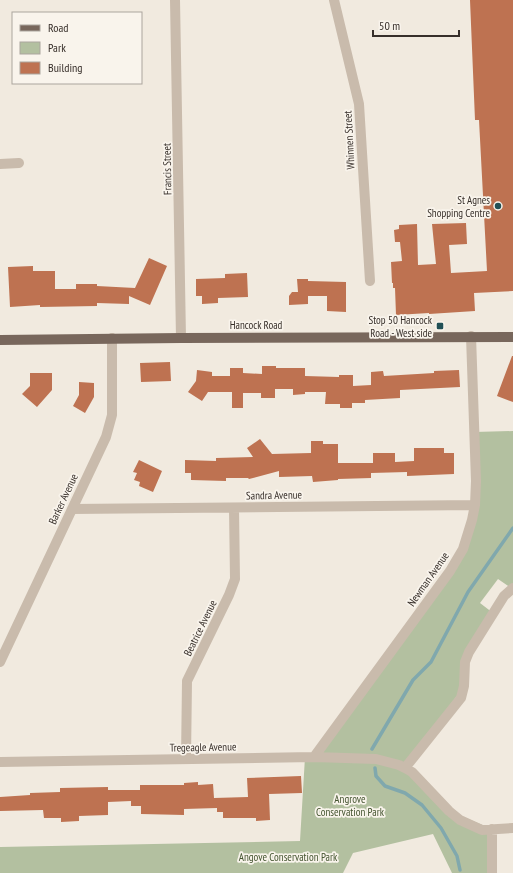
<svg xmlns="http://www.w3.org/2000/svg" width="513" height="873" font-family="'PT Sans Narrow',sans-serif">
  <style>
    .green { fill: #b3c0a0 }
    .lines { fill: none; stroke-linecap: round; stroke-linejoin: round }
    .stream { stroke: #80a8ad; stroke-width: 3.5 }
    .building { fill: #be7251 }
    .minor { stroke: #c9bbac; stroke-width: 10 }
    .major { stroke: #78675c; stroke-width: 10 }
    .poi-dot { fill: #225056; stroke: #f9f4ec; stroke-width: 1.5 }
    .labels { text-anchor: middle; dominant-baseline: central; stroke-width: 3.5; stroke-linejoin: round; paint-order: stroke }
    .street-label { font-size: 11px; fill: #372f2a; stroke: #f9f4ec }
    .poi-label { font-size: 11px; fill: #372f2a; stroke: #f9f4ec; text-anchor: end }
    .park-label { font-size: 11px; fill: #445430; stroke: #f9f4ec }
  </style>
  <rect width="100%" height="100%" fill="#f1eadf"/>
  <!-- green -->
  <path class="green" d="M513,431V588H511L498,579L480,603L493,613L469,652L464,686L405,768L416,777L449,811L492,829V873H452L433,834L353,853L343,873H0V847L300,841L305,757H314L450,571L472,520L474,432Z"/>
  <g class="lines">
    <!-- stream -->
    <path class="stream" d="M372,749L413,680L431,662L468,592L513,528
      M375,768L376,776L385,786L405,793L422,805L441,828L457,856L460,870"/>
  </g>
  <!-- building -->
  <path class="building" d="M470,0H513V291L474,293L475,311L429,314V313L396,315L395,288H393V283H392L391,262L402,261L400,242H395L394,230L399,229V225L417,224L418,265L436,264L432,224L466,223L467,244L449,245L451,273L487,271L479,120H475Z
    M149,258L167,266L150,305L129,296V304L97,303V306L40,307V305L10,307L8,267L33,266V271H55V289H76V284H97V286L135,288Z
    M247,273L248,297L218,298V303L202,304V296H196V279L225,278V274Z
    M297,279H308V281L346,282V312L327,311V296H308V304L289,305V296L292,292H298Z
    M512,356H513V402L497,396Z
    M170,362L171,381L141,382L140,363Z
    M262,366H276V368H305V376L339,377V375H353V386L371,385V372L383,371L384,376L434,373V371L459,370L460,387L400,390V398L365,400V403H352V408H340V404H325L326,392H305V394L293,395V389H275V398H261V393H243V408H232V392H208L202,401L188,392L196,381L197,370L212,372V376H230V368H243V373L262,374Z
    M30,373H52V390L37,407L22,394L30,386Z
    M79,382L94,383V397L85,413L73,406L79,395Z
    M260,439L272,454L311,453V441H323V444H338V463H373V453H395V462L414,461V448H444V453H454V474L407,476V472L371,473V478L338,479V480L313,482L312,476L279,477V471L249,479L248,478H226V481L191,480V473H185V460L216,461V458L253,457L247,448Z
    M139,460L162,471L153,492L139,486L140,482L134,480L137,473L133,472Z
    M301,776L302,793L269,794L270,820L256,821V818H223V812H217V808L184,809V815L141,814V806H131V801L108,802V815L79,816V821L61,822V818H44L43,810L0,811V797L30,795V793L60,792V788L108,787V790H140V785H184V783L198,782V785L213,784L214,798L248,797L247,778Z"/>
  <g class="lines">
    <!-- minor -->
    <path class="minor" d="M175,0L181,338
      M334,0L359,104L370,281
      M0,164L19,163
      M72,509L475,505
      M513,588L504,596L469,652L465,662L464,686L461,698L405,768L412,772L449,811L460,820L482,830L513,828
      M0,662L106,437L112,415V338
      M314,757L450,571L463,549L472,520L475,505L476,481L471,336
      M186,759L187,681L229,595L235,579L234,508
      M0,762L314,757L376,759L399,765L405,768
      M492,829V873"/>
    <!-- major -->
    <path class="major" d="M0,340L181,338L513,337"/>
  </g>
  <!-- markers -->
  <g class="poi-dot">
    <circle cx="498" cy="206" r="4"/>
    <rect x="436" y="322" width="8" height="8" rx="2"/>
  </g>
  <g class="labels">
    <!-- street labels -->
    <g class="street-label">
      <text transform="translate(349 140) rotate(-93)">Whinnen Street</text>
      <text transform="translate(167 169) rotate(-91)">Francis Street</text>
      <text x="256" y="325">Hancock Road</text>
      <text transform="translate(274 495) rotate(-1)">Sandra Avenue</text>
      <text transform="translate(63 499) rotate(-65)">Barker Avenue</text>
      <text transform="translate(428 579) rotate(-55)">Newman Avenue</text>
      <text transform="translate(200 628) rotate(-64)">Beatrice Avenue</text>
      <text transform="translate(203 747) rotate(-1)">Tregeagle Avenue</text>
    </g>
    <!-- poi labels -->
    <g class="poi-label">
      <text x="490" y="200">St Agnes<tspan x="490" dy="13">Shopping Centre</tspan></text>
      <text x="432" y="320">Stop 50 Hancock<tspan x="432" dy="13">Road - West side</tspan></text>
    </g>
    <!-- park labels -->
    <g class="park-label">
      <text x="350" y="799">Angrove<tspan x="350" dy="13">Conservation Park</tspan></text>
      <text x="288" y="857">Angove Conservation Park</text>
    </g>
  </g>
  <!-- legend -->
  <rect x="12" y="12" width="130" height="72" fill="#f9f4ec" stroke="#aba59e"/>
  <rect x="20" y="25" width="20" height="6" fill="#78675c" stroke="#aba59e"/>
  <text x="48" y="32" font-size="12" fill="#372f2a">Road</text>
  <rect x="20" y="42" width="20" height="12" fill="#b3c0a0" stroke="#aba59e"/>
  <text x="48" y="52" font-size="12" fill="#372f2a">Park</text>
  <rect x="20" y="62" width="20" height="12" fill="#be7251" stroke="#aba59e"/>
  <text x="48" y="72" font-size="12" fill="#372f2a">Building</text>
  <!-- scale -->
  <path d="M373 30v6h86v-6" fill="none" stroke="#372f2a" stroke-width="2"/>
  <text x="379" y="30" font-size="12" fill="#372f2a" stroke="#f9f4ec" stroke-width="3" paint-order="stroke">50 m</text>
</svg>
